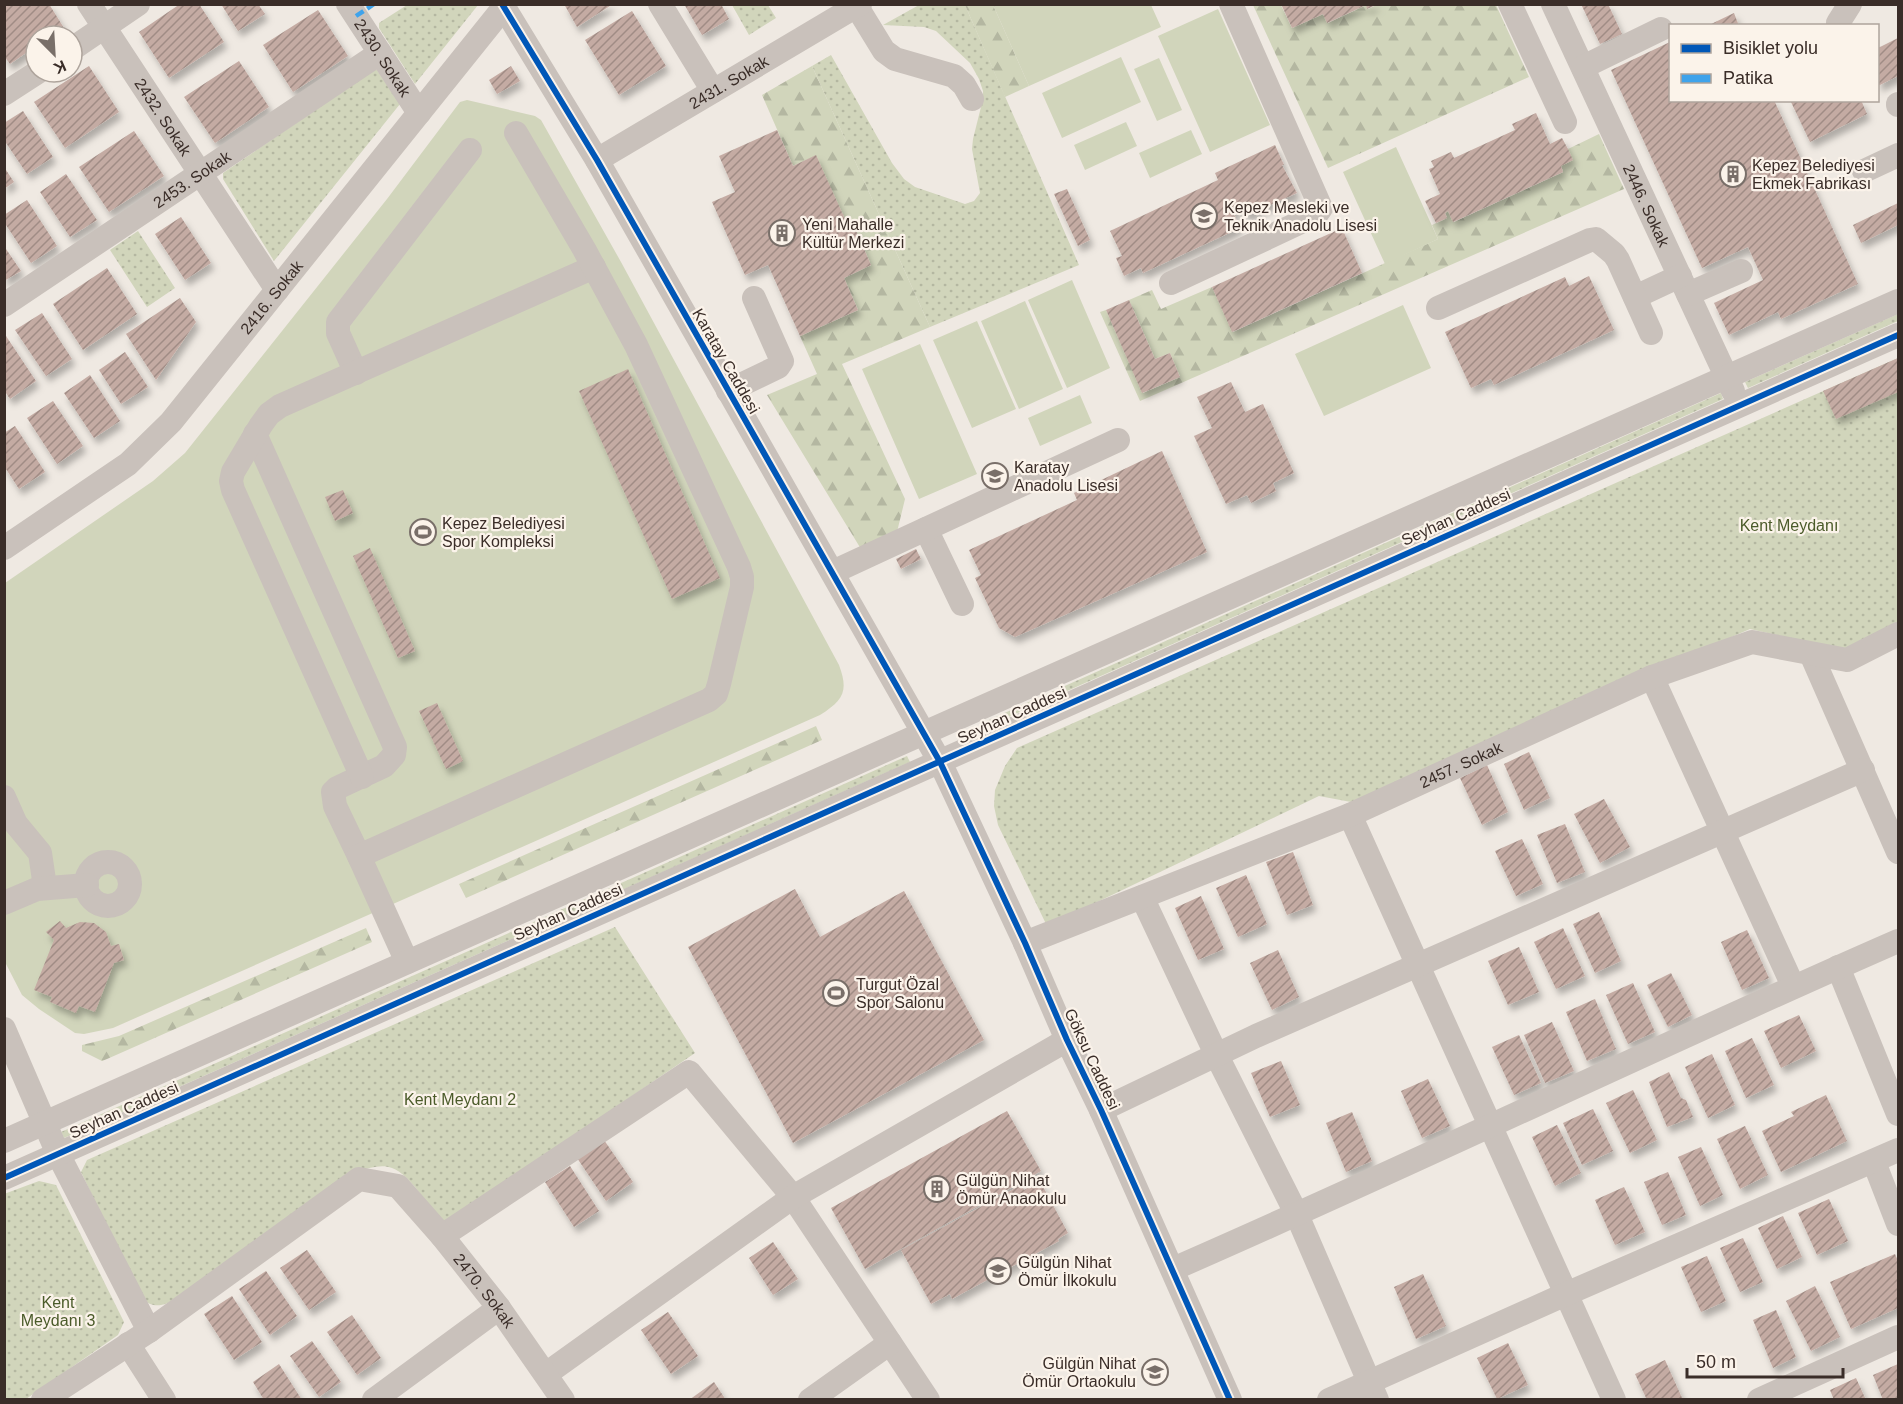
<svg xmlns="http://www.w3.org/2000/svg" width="1903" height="1404" font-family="Helvetica,sans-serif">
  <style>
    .grass { fill: url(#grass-dots) }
    .forest { fill: url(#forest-firs) }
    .garden { fill: #d1d5bb }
    .building { fill: url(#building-hatch); filter: url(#shadow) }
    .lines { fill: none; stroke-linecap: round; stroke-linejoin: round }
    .minor { stroke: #c9c1bb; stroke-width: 24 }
    .quiet { stroke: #3fa3eb; stroke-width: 4.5; stroke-dasharray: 9 4.5; stroke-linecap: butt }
    .cycleway-casing { stroke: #fbf3ea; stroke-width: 10 }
    .cycleway { stroke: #0057b8; stroke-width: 6 }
    .labels { text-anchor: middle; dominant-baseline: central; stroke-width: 4.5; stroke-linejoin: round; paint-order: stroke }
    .street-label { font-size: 16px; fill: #3a2d28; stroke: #fbf3ea }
    .poi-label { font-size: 16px; fill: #3a2d28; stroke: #fbf3ea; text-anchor: start }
    .park-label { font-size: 16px; fill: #4b5b2a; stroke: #fbf3ea }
  </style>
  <defs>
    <pattern id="grass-dots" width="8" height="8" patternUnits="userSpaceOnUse" patternTransform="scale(1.5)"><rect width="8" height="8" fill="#d1d5bb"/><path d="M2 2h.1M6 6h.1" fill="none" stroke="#b4b7a1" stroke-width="1.8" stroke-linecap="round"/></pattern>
    <pattern id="forest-firs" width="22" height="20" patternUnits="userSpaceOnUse" patternTransform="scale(1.5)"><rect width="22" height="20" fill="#d1d5bb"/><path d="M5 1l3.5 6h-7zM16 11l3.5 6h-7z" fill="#b4b7a1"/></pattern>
    <pattern id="building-hatch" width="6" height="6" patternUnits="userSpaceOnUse" patternTransform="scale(1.5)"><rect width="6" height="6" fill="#c4aba3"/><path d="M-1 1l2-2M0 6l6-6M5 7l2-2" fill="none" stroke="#a08c85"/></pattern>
    <filter id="shadow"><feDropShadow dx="3.5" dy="6" stdDeviation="3" flood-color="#0004"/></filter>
  </defs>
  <rect width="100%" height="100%" fill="#efe9e2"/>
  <!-- grass -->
  <path class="grass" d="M478,5L415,84L379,28V23L382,21L407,5Z
    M732,5H768L776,18L749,35Z
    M919,5H965L1079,265L930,327L812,66L831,55L892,163L904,179L915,187L965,204L974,201L980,193L972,149L973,139L983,99V91L979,79L970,63L936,31L924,27L883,25Z
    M374,70H377L400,104L274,261L223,179V173Z
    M138,231L175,288L147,307L110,250Z
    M1898,314V321L1748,388L1745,382Z
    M1898,358V625L1842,650L1750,629L1351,802L1319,796L1047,926L998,825L994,806L995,790L1005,766L1017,748Z
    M1721,393L1723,399L984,728L982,723Z
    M907,756L910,762L64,1138L61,1132Z
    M615,927L695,1053L443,1225C431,1210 410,1174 392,1168C381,1164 370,1168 359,1171L168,1303C157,1307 150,1306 141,1298L81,1172L87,1160Z
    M39,1181L56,1185L124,1322L118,1335L26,1399H6L4,1194Z"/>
  <!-- forest -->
  <path class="forest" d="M1378,4L1496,5L1529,77L1328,168L1253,5H1281L1292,28L1323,14L1328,23L1366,5L1368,9Z
    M965,5H1000L994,7L1029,86L1005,97Z
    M812,66L930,327L842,364L905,499L897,532L861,549L767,395L817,374L800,336L858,310L844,278L871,265L854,226L849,228L815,156L793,166L762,95Z
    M1599,134L1624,189L1140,401L1100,312L1106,310L1143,393L1180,377L1170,353L1155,359L1129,300L1152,290L1161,309L1212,287L1233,332L1438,239L1432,225L1447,218L1445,213L1448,211L1454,222L1563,172L1561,166L1568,149Z
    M816,726L822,740L466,898L459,884Z
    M366,928L372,942L107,1059L102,1061L82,1051V1045L119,1036Z"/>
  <!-- garden -->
  <path class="garden" d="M1000,4L1151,5L1161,27L1029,86L994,7Z
    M1218,9L1270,125L1210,152L1158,36Z
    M1121,57L1141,102L1062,138L1042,93Z
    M1159,58L1182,110L1157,121L1134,69Z
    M467,100L535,116L541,120L621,262L839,665C849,692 843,700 820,715L113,1028L84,1034L75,1033L39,1009L22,995L5,962V583L153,481L185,453L387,199L460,102Z
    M1126,122L1137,146L1085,170L1074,145Z
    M1191,130L1202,154L1150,178L1139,153Z
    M1396,147L1438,239L1385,264L1343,172Z
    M1072,280L1110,368L1067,388L1028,300Z
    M1025,301L1063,389L1019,409L981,321Z
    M1403,305L1431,368L1324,416L1295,354Z
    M977,321L1016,409L972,428L933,340Z
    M920,344L977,474L919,499L862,369Z
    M1080,395L1092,423L1040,446L1028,418Z"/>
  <!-- building -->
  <path class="building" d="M4,4H49L64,28L52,36H36V46L10,64L4,56Z
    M180,4H199L224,42L169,78L139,32Z
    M221,4H258L265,14L238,31Z
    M564,4H613L577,27Z
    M684,4H721L729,19L702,35Z
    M1281,4H1378L1367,9L1366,5L1327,23L1323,14L1292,28Z
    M1581,4H1608L1622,34L1600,44Z
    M318,10L348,56L293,92L263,45Z
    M632,11L666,66L619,95L585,40Z
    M1734,13L1739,26H1707Z
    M1898,38V76L1878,86V48Z
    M1670,42V100H1774L1858,284L1781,319L1778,312L1729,335L1714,303L1763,280L1748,247L1702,268L1611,70Z
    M239,61L269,107L215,143L184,97Z
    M89,66L119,112L65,148L34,102Z
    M511,66L520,81L497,94L489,80Z
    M1790,100H1861L1867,114L1810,142Z
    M23,111L53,157L27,174L4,140V123Z
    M1536,113L1550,144L1562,138L1568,149L1573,160L1561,166L1563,172L1453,222L1448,211L1445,213L1447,218L1436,223L1425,201L1440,194L1429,169L1434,167L1431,161L1451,152L1454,158L1515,130L1512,124Z
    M777,130L793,166L816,155L849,228L854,226L871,265L844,278L858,310L800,336L768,265L745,275L712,202L735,192L719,156Z
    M134,131L164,176L109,212L79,167Z
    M1275,145L1284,165H1282L1297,193L1246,216L1242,207L1233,212L1240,228L1143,273L1141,268L1124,276L1116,258L1122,256L1110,231L1218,180L1215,173Z
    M4,167L14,182L4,189Z
    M66,174L97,220L70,237L40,192Z
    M1067,189L1090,240L1078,246L1054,194Z
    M27,200L57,246L31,263L4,222V215Z
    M1898,203V225L1861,243L1853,225Z
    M181,217L211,263L185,280L155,234Z
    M1342,228L1362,273L1232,332L1212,287Z
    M4,246L21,271L4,281Z
    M107,268L137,314L83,350L53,304Z
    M1589,276L1614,330L1494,385L1491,379L1471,388L1445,332L1565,277L1569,286Z
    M180,298L196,322L156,380L126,334Z
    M1129,300L1155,359L1170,353L1180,377L1142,393L1106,310Z
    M42,313L72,359L46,376L15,330Z
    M6,336L36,381L10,399L4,390Z
    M125,352L148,387L121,404L99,370Z
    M1898,358V392L1836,419L1823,391Z
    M628,369L720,578L672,599L579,391Z
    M90,375L120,421L94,438L64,393Z
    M1231,382L1245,412L1263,404L1294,473L1273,483L1276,491L1251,503L1247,495L1226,504L1194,436L1212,428L1197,397Z
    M53,401L83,446L57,464L27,418Z
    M15,426L45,472L19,489L4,466V433Z
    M1162,451L1207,552L1015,637L999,628L975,578L981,575L969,550L1077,500L1074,493Z
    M343,490L353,513L335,521L325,497Z
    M370,548L415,651L398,658L353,556Z
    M916,549L921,559L901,569L896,559Z
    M437,703L463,761L446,769L419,711Z
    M1529,752L1550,798L1524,810L1504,764Z
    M1487,765L1508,812L1482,825L1460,778Z
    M1604,799L1630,847L1600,863L1574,814Z
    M1565,824L1585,872L1557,883L1537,835Z
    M1522,839L1543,884L1516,896L1495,851Z
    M1293,852L1313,905L1287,915L1266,862Z
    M1246,875L1267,924L1238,937L1216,888Z
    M795,889L820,937L904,891L984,1040L793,1143L688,947Z
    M1201,896L1224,949L1198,960L1175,908Z
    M1599,912L1621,961L1595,973L1573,924Z
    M60,921L66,928L80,922L94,923L106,932L111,946L119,944L124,960L114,963L95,1012L79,1006L76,1013L50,1002L52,997L34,990L54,940L46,932Z
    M1563,928L1585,976L1556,989L1534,942Z
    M1747,930L1769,978L1742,990L1721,942Z
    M1519,947L1539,992L1508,1005L1488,961Z
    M1278,950L1299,997L1272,1010L1250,963Z
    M1671,973L1692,1015L1668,1027L1647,985Z
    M1633,983L1655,1032L1628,1044L1606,995Z
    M1595,999L1616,1049L1587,1061L1566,1012Z
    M1799,1015L1816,1051L1781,1068L1764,1031Z
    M1552,1022L1574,1071L1545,1083L1524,1035Z
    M1519,1035L1541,1083L1514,1095L1492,1047Z
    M1752,1038L1774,1085L1746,1098L1725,1051Z
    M1712,1054L1735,1105L1708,1118L1685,1067Z
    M1281,1061L1300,1105L1270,1117L1251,1073Z
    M1669,1072L1681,1098L1686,1100L1693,1117L1667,1127L1649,1082Z
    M1428,1079L1450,1126L1422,1138L1401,1091Z
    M1633,1090L1657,1140L1630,1153L1606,1103Z
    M1826,1095L1847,1141L1781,1172L1762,1131L1794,1116L1791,1112Z
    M1593,1109L1613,1151L1582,1165L1563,1123Z
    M1007,1111L1041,1171L865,1269L831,1208Z
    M1352,1112L1372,1161L1346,1172L1326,1123Z
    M1557,1125L1581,1173L1555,1186L1532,1137Z
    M1745,1126L1768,1175L1740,1189L1717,1139Z
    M604,1140L633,1182L606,1201L577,1158Z
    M1701,1147L1723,1195L1700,1206L1678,1157Z
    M570,1166L599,1211L574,1227L545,1182Z
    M1668,1172L1686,1215L1662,1225L1644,1182Z
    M1040,1181L1068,1233L1058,1239L1059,1241L952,1299L950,1294L931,1304L901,1250L1021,1185L1024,1190Z
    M1624,1187L1645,1232L1615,1245L1595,1200Z
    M1829,1199L1848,1241L1817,1255L1798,1213Z
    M1783,1216L1802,1257L1777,1269L1758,1228Z
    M1743,1238L1763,1282L1740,1292L1720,1248Z
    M773,1242L798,1279L773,1295L749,1258Z
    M307,1250L336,1292L309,1310L280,1268Z
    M1895,1254L1898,1261V1308L1851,1329L1830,1282Z
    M1707,1256L1726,1301L1701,1312L1681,1267Z
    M266,1271L297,1316L270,1335L239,1289Z
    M1423,1274L1446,1326L1416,1339L1394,1287Z
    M1815,1286L1840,1337L1811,1351L1786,1301Z
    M232,1296L262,1342L234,1360L204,1314Z
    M1776,1310L1796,1357L1773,1368L1753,1320Z
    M668,1312L698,1356L671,1374L641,1330Z
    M352,1315L381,1358L357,1375L327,1332Z
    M312,1341L341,1382L319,1397L290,1356Z
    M1508,1343L1528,1385L1497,1399L1477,1358Z
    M1665,1360L1683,1400H1647L1635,1374Z
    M279,1364L302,1400H264L253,1382Z
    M1898,1364V1400H1883L1873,1375Z
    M1856,1378L1866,1400H1834L1830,1390Z
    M714,1382L726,1400H689Z"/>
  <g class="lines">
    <!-- minor -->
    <g class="minor">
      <path id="s1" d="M89,4L277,290"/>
      <path id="s2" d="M348,4L419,113"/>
      <path d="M502,4L597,160L940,762L1025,943L1067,1040L1101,1110L1230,1400"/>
      <path d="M660,4L713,91"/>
      <path d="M1510,4L1565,122"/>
      <path id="s3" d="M1553,4L1733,391"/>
      <path d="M857,7L884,51L895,59L954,76L964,85L972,99"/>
      <path d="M1838,23L1850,4"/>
      <path d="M72,49L138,4"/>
      <path d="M1583,67L1661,29"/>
      <path d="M4,94L38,72"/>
      <path d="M1898,104V105"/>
      <path id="s4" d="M597,160L860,4"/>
      <path d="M1864,171L1898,155"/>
      <path d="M1171,283L1316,215L1321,208L1231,4"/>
      <path d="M1688,294L1741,271"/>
      <path d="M1635,297L1680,276"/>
      <path id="s5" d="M4,305L380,53"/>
      <path d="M1438,308L1590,240L1596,239L1614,254L1618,260L1651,333"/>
      <path d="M356,373L338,333V322L470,150"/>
      <path d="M728,391L778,367L782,361L754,298"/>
      <path d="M255,434L395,747L394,755L384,766L337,788L333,792L335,806L359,856"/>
      <path d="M926,529L962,604"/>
      <path id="s6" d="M4,548L128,464L171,422L504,7"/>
      <path d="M833,572L1118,440"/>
      <path d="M1811,654L1898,852"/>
      <path d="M1652,677L1793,986"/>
      <path d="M362,777L233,490L231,481L233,472L261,425L269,414L280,406L594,267"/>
      <path d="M4,797L16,824L40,853L45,887"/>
      <path d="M1350,815L1614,1400"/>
      <circle cx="108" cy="884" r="22"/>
      <path d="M1142,897L1216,1054L1297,1215L1377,1400"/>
      <path d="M4,903L37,889L87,885"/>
      <path id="s7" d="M1025,943L1350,815L1652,677L1752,642L1847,660L1898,634"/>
      <path d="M407,962L359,856L709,700L716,694L719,684L742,587V577L739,567L636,345L584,249L516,133"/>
      <path d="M1838,967L1898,1114"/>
      <path d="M4,1029L58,1154L149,1331"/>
      <path d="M1101,1110L1256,1036L1863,770"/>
      <path d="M4,1141L1898,301"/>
      <path d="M1874,1162L1898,1224"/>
      <path d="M4,1178L1898,335"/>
      <path d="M442,1236L689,1072L793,1197L928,1400"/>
      <path d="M1173,1269C1416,1163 1655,1047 1898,941"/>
      <path d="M128,1344L164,1400"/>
      <path d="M546,1374L793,1197L1067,1040"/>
      <path id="s8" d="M43,1400L149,1331L359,1179L398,1186L442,1236L499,1308L563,1400"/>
      <path d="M374,1400L499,1308"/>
      <path d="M810,1400L890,1343"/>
      <path d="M1329,1400L1566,1294L1898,1150"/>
      <path d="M1759,1400L1898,1337"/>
    </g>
    <!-- quiet -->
    <path class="quiet" d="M356,16L374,4"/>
    <defs>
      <path id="cycleway" d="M502,4L597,160L940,762L1025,943L1067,1040L1101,1110L1230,1400
        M4,1178L1898,335"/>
    </defs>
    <!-- cycleway casing -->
    <use href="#cycleway" class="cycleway-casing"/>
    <!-- cycleway -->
    <use href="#cycleway" class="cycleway"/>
  </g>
  <!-- icons -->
  <defs>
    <symbol id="building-ring" viewBox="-11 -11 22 22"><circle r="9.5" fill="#fbf3ea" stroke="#796f69" stroke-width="1.5"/><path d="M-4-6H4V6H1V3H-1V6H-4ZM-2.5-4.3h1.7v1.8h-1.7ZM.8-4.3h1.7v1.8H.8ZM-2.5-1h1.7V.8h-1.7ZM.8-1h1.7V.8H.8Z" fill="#796f69"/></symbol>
    <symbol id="school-ring" viewBox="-11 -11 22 22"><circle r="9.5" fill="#fbf3ea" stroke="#796f69" stroke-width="1.5"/><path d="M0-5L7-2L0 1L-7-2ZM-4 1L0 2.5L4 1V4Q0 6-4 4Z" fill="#796f69"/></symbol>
    <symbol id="stadium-ring" viewBox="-11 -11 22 22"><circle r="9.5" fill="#fbf3ea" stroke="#796f69" stroke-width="1.5"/><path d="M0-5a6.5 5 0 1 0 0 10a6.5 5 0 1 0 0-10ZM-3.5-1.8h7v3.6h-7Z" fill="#796f69"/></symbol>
  </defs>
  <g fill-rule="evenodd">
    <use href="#building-ring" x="1718" y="159" width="30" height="30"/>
    <use href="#school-ring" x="1189" y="201" width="30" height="30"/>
    <use href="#building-ring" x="767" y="218" width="30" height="30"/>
    <use href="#school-ring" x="980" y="461" width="30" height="30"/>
    <use href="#stadium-ring" x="408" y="517" width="30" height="30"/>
    <use href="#stadium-ring" x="821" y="978" width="30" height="30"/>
    <use href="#building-ring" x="922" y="1174" width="30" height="30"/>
    <use href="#school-ring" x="983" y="1256" width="30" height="30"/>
    <use href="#school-ring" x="1140" y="1357" width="30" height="30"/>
  </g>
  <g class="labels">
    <!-- street labels -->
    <g class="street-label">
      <text stroke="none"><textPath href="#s2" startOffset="64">2430. Sokak</textPath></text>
      <text stroke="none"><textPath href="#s4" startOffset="153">2431. Sokak</textPath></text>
      <text stroke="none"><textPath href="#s1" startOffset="135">2432. Sokak</textPath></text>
      <text stroke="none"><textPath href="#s5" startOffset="226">2453. Sokak</textPath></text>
      <text stroke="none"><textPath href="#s3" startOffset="222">2446. Sokak</textPath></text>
      <text stroke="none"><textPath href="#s6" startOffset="370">2416. Sokak</textPath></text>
      <text transform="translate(726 361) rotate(60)">Karatay Caddesi</text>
      <text transform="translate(1456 517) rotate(-24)">Seyhan Caddesi</text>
      <text transform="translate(1012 715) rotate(-24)">Seyhan Caddesi</text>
      <text stroke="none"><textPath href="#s7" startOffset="471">2457. Sokak</textPath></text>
      <text transform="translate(568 912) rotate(-24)">Seyhan Caddesi</text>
      <text transform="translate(1092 1059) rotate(65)">Göksu Caddesi</text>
      <text transform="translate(124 1110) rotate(-24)">Seyhan Caddesi</text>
      <text stroke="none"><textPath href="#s8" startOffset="561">2470. Sokak</textPath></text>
    </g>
    <!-- poi labels -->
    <g class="poi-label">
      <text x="1752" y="165">Kepez Belediyesi<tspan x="1752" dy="18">Ekmek Fabrikası</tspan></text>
      <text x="1224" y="207">Kepez Mesleki ve<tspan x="1224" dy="18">Teknik Anadolu Lisesi</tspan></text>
      <text x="802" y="224">Yeni Mahalle<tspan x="802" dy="18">Kültür Merkezi</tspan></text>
      <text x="1014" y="467">Karatay<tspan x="1014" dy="18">Anadolu Lisesi</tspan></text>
      <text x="442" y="523">Kepez Belediyesi<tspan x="442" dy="18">Spor Kompleksi</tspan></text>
      <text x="856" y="984">Turgut Özal<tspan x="856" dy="18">Spor Salonu</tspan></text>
      <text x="956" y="1180">Gülgün Nihat<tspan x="956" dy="18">Ömür Anaokulu</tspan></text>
      <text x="1018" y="1262">Gülgün Nihat<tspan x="1018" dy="18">Ömür İlkokulu</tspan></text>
      <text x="1136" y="1363" text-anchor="end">Gülgün Nihat<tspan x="1136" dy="18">Ömür Ortaokulu</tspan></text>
    </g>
    <!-- park labels -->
    <g class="park-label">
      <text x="1789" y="525">Kent Meydanı</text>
      <text x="460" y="1099">Kent Meydanı 2</text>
      <text x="58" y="1302">Kent<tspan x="58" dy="18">Meydanı 3</tspan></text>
    </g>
  </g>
  <!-- border -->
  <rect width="1903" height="1404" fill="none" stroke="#3a2d28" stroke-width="12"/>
  <!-- legend -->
  <rect x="1669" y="24" width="210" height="78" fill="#fbf3ea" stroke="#aea49c" stroke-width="1.5"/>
  <rect x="1681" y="44" width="30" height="9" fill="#0057b8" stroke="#aea49c" stroke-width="1.5"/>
  <text x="1723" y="54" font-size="18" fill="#3a2d28">Bisiklet yolu</text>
  <rect x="1681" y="74" width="30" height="9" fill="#3fa3eb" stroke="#aea49c" stroke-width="1.5"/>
  <text x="1723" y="84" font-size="18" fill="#3a2d28">Patika</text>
  <!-- north arrow -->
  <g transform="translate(54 54) rotate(156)"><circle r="28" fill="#fbf3ea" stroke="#aea49c" stroke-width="1.5"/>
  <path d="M0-4.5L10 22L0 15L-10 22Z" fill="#796f69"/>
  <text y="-9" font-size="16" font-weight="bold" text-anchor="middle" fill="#3a2d28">K</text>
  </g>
  <!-- scale -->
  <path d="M1687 1368v9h156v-9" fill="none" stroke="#3a2d28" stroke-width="3"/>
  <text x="1696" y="1368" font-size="18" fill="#3a2d28" stroke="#fbf3ea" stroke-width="4.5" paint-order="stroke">50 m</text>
</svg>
